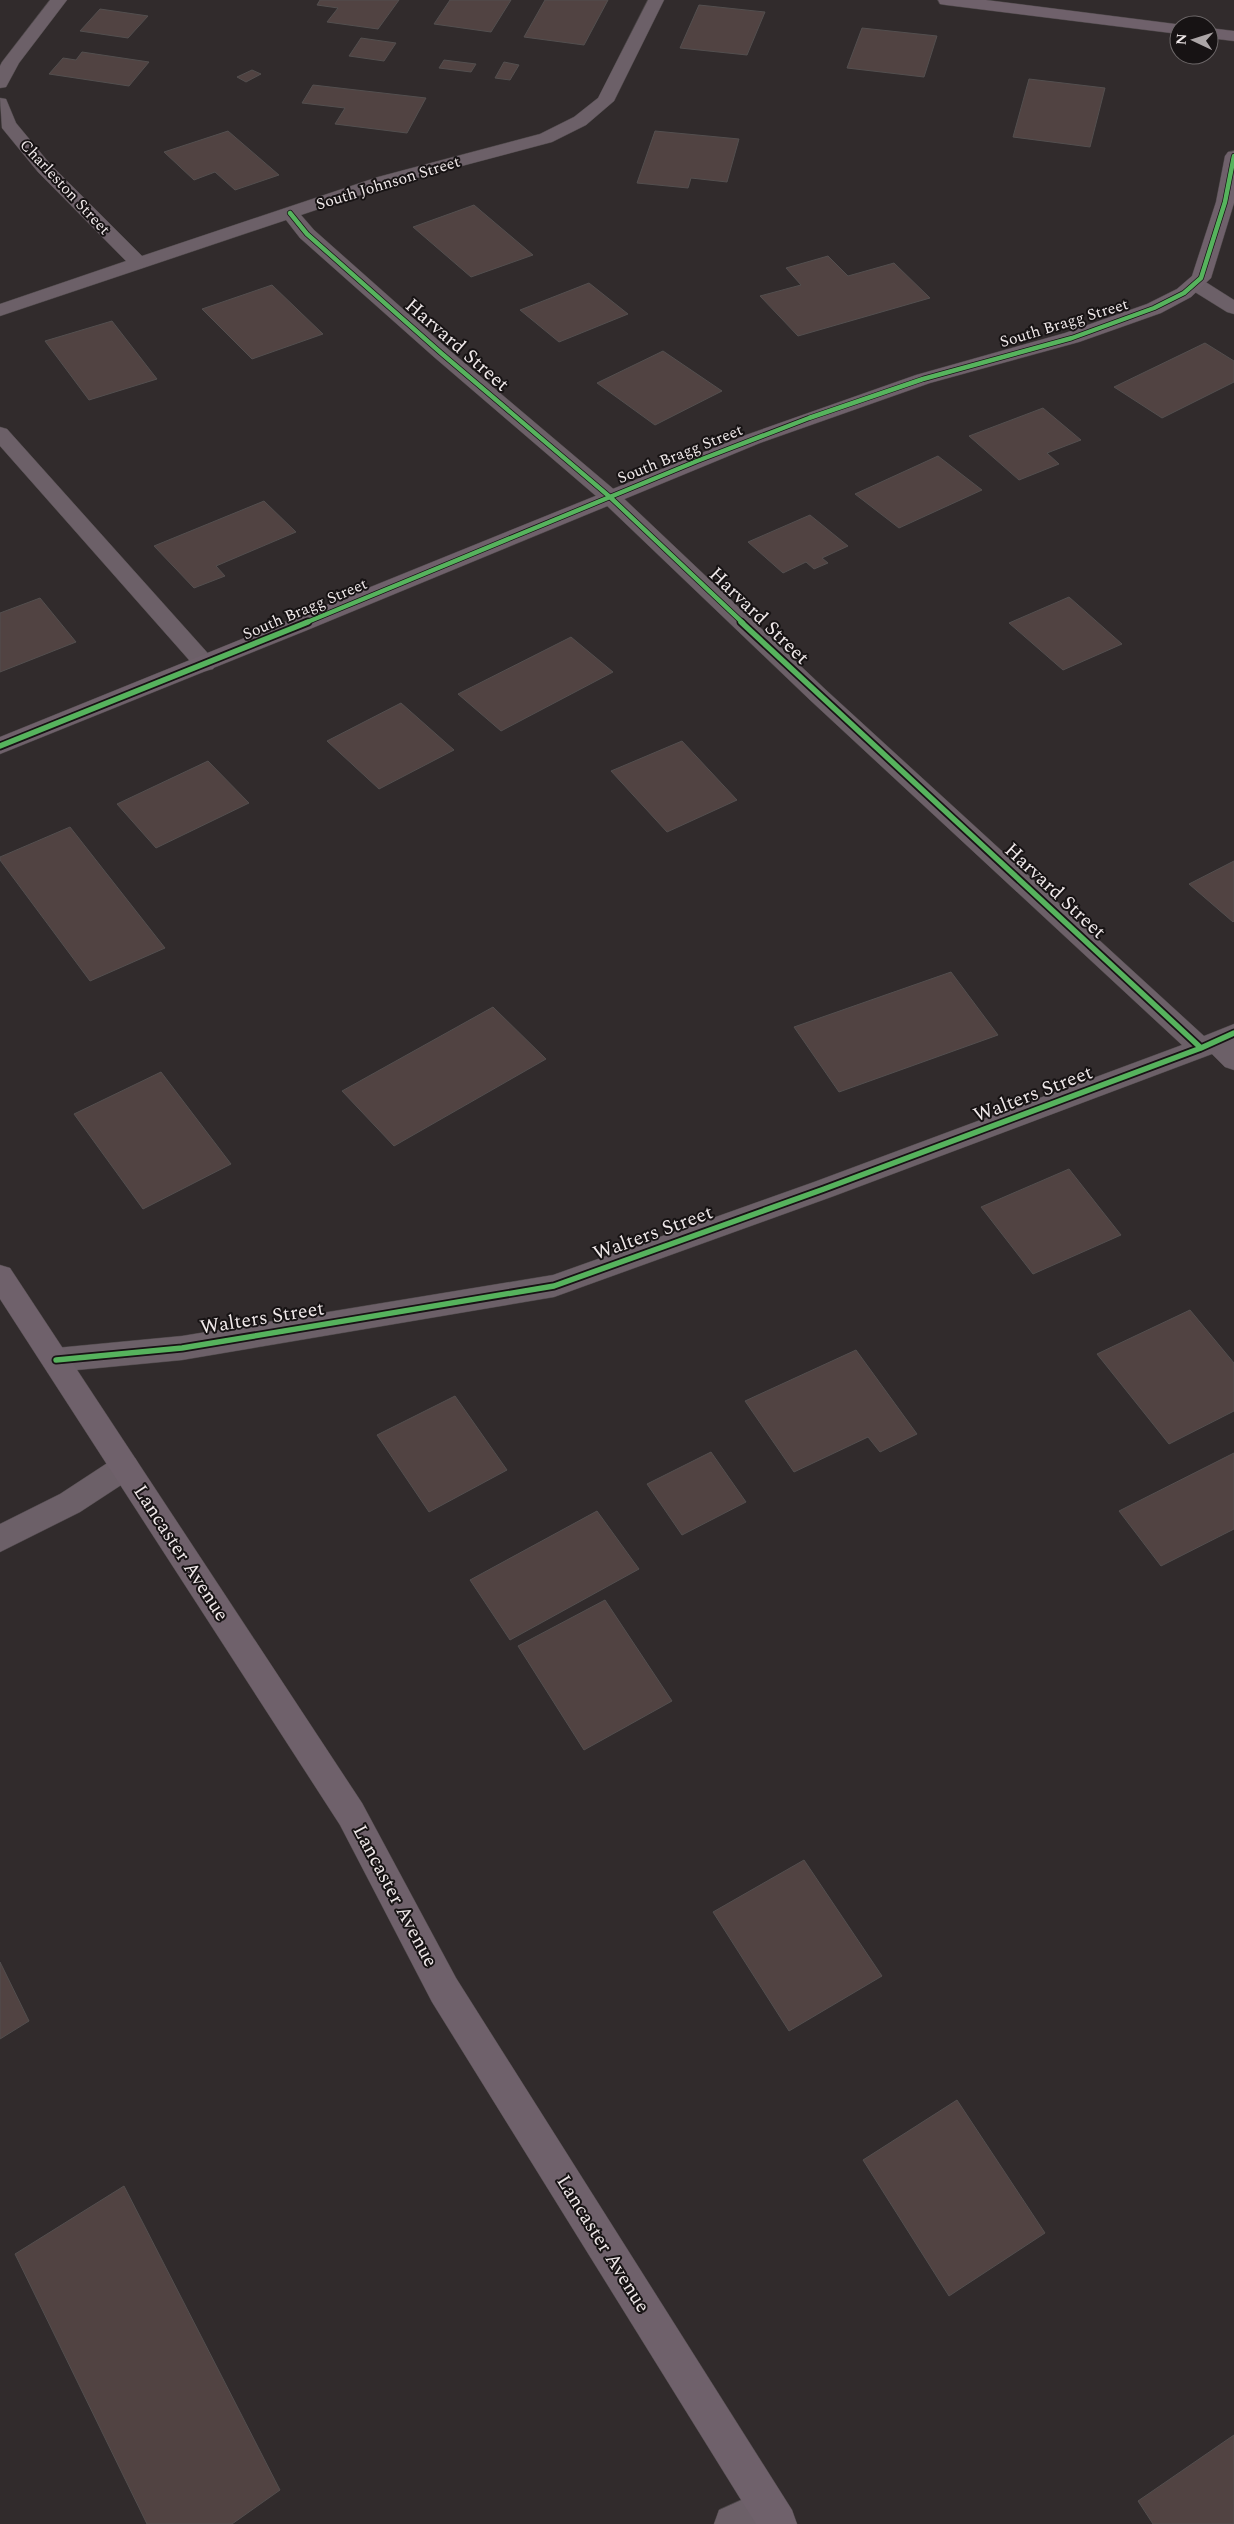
<svg xmlns="http://www.w3.org/2000/svg" width="1234" height="2524" font-family="Spectral,serif">
  <style>
    .building { fill: #514342; stroke: #534f4f }
    .lines { fill: none; stroke-linecap: round; stroke-linejoin: round }
    .lane-casing { stroke: #4b4647; stroke-width: 1 }
    .street-casing { stroke: #4b4647; stroke-width: 1 }
    .secondary-casing { stroke: #4b4647; stroke-width: 1 }
    .lane { fill: #6c6068; fill-rule: evenodd }
    .street { fill: #6c6068; fill-rule: evenodd }
    .secondary { fill: #6f616b; fill-rule: evenodd }
    .cycleway-far1-casing { stroke: #171314; stroke-width: 6 }
    .cycleway-casing { stroke: #171314; stroke-width: 9 }
    .cycleway-far1 { stroke: #56b35d; stroke-width: 4.5 }
    .cycleway { stroke: #56b35d; stroke-width: 5.5 }
    .labels { text-anchor: middle; dominant-baseline: central; stroke-width: 4; stroke-linejoin: round; paint-order: stroke }
    .far-street-label { font-size: 16px; fill: #efe8e9; stroke: #171314 }
    .street-label { font-size: 20px; fill: #efe8e9; stroke: #171314 }
  </style>
  <rect width="100%" height="100%" fill="#312b2c"/>
  <!-- building -->
  <path class="building" d="M320,0H399L378,29L327,22L338,8L317,5Z
    M450,0H511L491,32L434,24Z
    M545,0H608L584,45L524,37Z
    M699,5L765,12L747,55L680,48Z
    M100,9L148,16L128,38L80,31Z
    M862,28L937,36L924,77L847,68Z
    M361,38L396,43L384,61L349,56Z
    M82,52L149,62L129,86L49,74L63,58L76,60Z
    M444,60L476,64L471,72L439,68Z
    M504,62L519,65L510,80L495,78Z
    M252,70L261,74L246,82L237,77Z
    M1029,79L1105,88L1090,147L1013,137Z
    M313,85L426,98L407,133L335,124L345,108L302,103Z
    M228,131L279,175L235,190L215,172L194,180L164,152Z
    M655,131L739,139L727,182L691,178L688,188L637,183Z
    M474,205L533,255L471,277L413,227Z
    M828,256L848,276L894,263L930,298L798,336L760,296L801,285L786,268Z
    M589,283L628,314L559,342L520,310Z
    M272,285L323,334L252,359L202,309Z
    M112,321L157,379L89,400L45,341Z
    M1205,343L1234,361V382L1162,418L1114,387Z
    M663,351L722,391L655,425L597,383Z
    M1043,408L1081,440L1047,453L1059,464L1019,480L969,436Z
    M938,456L982,490L899,528L855,494Z
    M264,501L296,532L216,566L225,576L194,588L154,546Z
    M810,515L848,546L822,558L828,563L814,569L806,562L783,573L748,542Z
    M1069,597L1122,644L1063,670L1009,623Z
    M40,598L76,642L0,672V613Z
    M571,637L613,672L501,731L458,694Z
    M401,703L454,750L379,789L327,741Z
    M682,741L737,800L667,832L611,771Z
    M208,761L249,803L156,848L117,804Z
    M70,827L165,948L90,981L0,860V857Z
    M1234,861V921L1233,922L1189,884Z
    M951,972L998,1035L839,1092L794,1027Z
    M493,1007L546,1059L394,1146L342,1091Z
    M161,1072L231,1164L143,1209L74,1114Z
    M1069,1169L1121,1235L1033,1274L981,1207Z
    M1190,1310L1234,1363V1411L1169,1444L1097,1354Z
    M856,1350L917,1434L880,1452L868,1437L794,1472L745,1401Z
    M455,1396L507,1470L429,1512L377,1435Z
    M711,1452L746,1502L682,1535L647,1484Z
    M1234,1453V1529L1161,1566L1119,1511Z
    M597,1511L639,1569L510,1640L470,1580Z
    M605,1600L672,1701L584,1750L518,1646Z
    M804,1860L882,1976L789,2031L713,1912Z
    M0,1962L29,2021L0,2039Z
    M957,2100L1045,2233L949,2296L863,2160Z
    M124,2186L280,2490L232,2524H147L15,2254Z
    M1234,2435V2524H1153L1138,2501Z"/>
  <g class="lines">
    <defs>
      <path id="lane" d="M0,427L7,429L213,659L216,664L213,669L205,671L197,669L0,446Z"/>
      <path id="street" d="M50,0H67L19,63L6,87L0,88V66L2,62Z
        M648,0H664L614,101L586,125L552,142L390,185L301,215L314,230L448,349L617,492L826,690L1204,1036L1234,1024V1070L1225,1067L1212,1054L834,1196L554,1297L182,1360L56,1372L46,1368L42,1360L46,1352L56,1348L182,1336L553,1275L814,1182L1182,1045L810,700L603,502L434,357L300,238L286,220L0,316V304L126,261L38,172L2,128L0,98L6,99L16,123L50,164L142,256L378,177L540,134L574,117L598,98Z
        M1197,279L1204,281L1234,300V314L1227,312L1190,289L1187,285L1190,281Z
        M125,1455L135,1458L140,1467L135,1476L80,1512L0,1552V1524L60,1494L115,1458Z
        M768,2488L781,2494L787,2507L781,2520L774,2524H714L719,2510Z"/>
      <path id="secondary" d="M938,0H986L1183,25H1179V34L946,5L940,4Z
        M1209,28L1234,31V41L1209,38Z
        M1234,151V203L1211,278L1191,297L1161,313L1079,342L930,383L760,443L305,631L0,754V737L746,435L916,375L1065,333L1147,304L1177,289L1192,276L1216,202L1225,156L1228,152Z
        M0,1265L10,1268L362,1803L456,1978L792,2510L797,2524H756L432,2002L340,1825L0,1299Z"/>
    </defs>
    <!-- lane casing -->
    <use href="#lane" class="lane-casing"/>
    <!-- street casing -->
    <use href="#street" class="street-casing"/>
    <!-- secondary casing -->
    <use href="#secondary" class="secondary-casing"/>
    <!-- lane -->
    <use href="#lane" class="lane"/>
    <!-- street -->
    <use href="#street" class="street"/>
    <!-- secondary -->
    <use href="#secondary" class="secondary"/>
    <defs>
      <path id="cycleway-far1" d="M290,213L307,234L441,353L610,497L743,623
        M305,623L697,461L809,418L923,379L1072,338L1154,308L1184,293L1201,278L1225,202L1234,156"/>
      <path id="cycleway" d="M741,622L1201,1048
        M0,746L308,622
        M56,1360L182,1348L554,1286L824,1189L1201,1048L1234,1033"/>
    </defs>
    <!-- cycleway-far1 casing -->
    <use href="#cycleway-far1" class="cycleway-far1-casing"/>
    <!-- cycleway casing -->
    <use href="#cycleway" class="cycleway-casing"/>
    <!-- cycleway-far1 -->
    <use href="#cycleway-far1" class="cycleway-far1"/>
    <!-- cycleway -->
    <use href="#cycleway" class="cycleway"/>
  </g>
  <g class="labels">
    <!-- far-street labels -->
    <g class="far-street-label">
      <text transform="translate(388 183) rotate(-17)">South Johnson Street</text>
      <text transform="translate(65 187) rotate(47)">Charleston Street</text>
      <text transform="translate(1064 323) rotate(-17)">South Bragg Street</text>
      <text transform="translate(680 454) rotate(-22)">South Bragg Street</text>
      <text transform="translate(305 609) rotate(-23)">South Bragg Street</text>
    </g>
    <!-- street labels -->
    <g class="street-label">
      <text transform="translate(457 345) rotate(41)">Harvard Street</text>
      <text transform="translate(759 616) rotate(44)">Harvard Street</text>
      <text transform="translate(1055 891) rotate(43)">Harvard Street</text>
      <text transform="translate(1033 1094) rotate(-21)">Walters Street</text>
      <text transform="translate(653 1233) rotate(-20)">Walters Street</text>
      <text transform="translate(262 1318) rotate(-9)">Walters Street</text>
      <text transform="translate(181 1553) rotate(57)">Lancaster Avenue</text>
      <text transform="translate(395 1896) rotate(62)">Lancaster Avenue</text>
      <text transform="translate(603 2244) rotate(58)">Lancaster Avenue</text>
    </g>
  </g>
  <!-- north arrow -->
  <g transform="translate(1194 40) rotate(274)"><circle r="24" fill="#171314" stroke="#6d6869"/>
  <path d="M0-4L9 19L0 12L-9 19Z" fill="#aca6a7"/>
  <text y="-8" font-size="14" font-weight="bold" text-anchor="middle" fill="#efe8e9">N</text>
  </g>
</svg>
